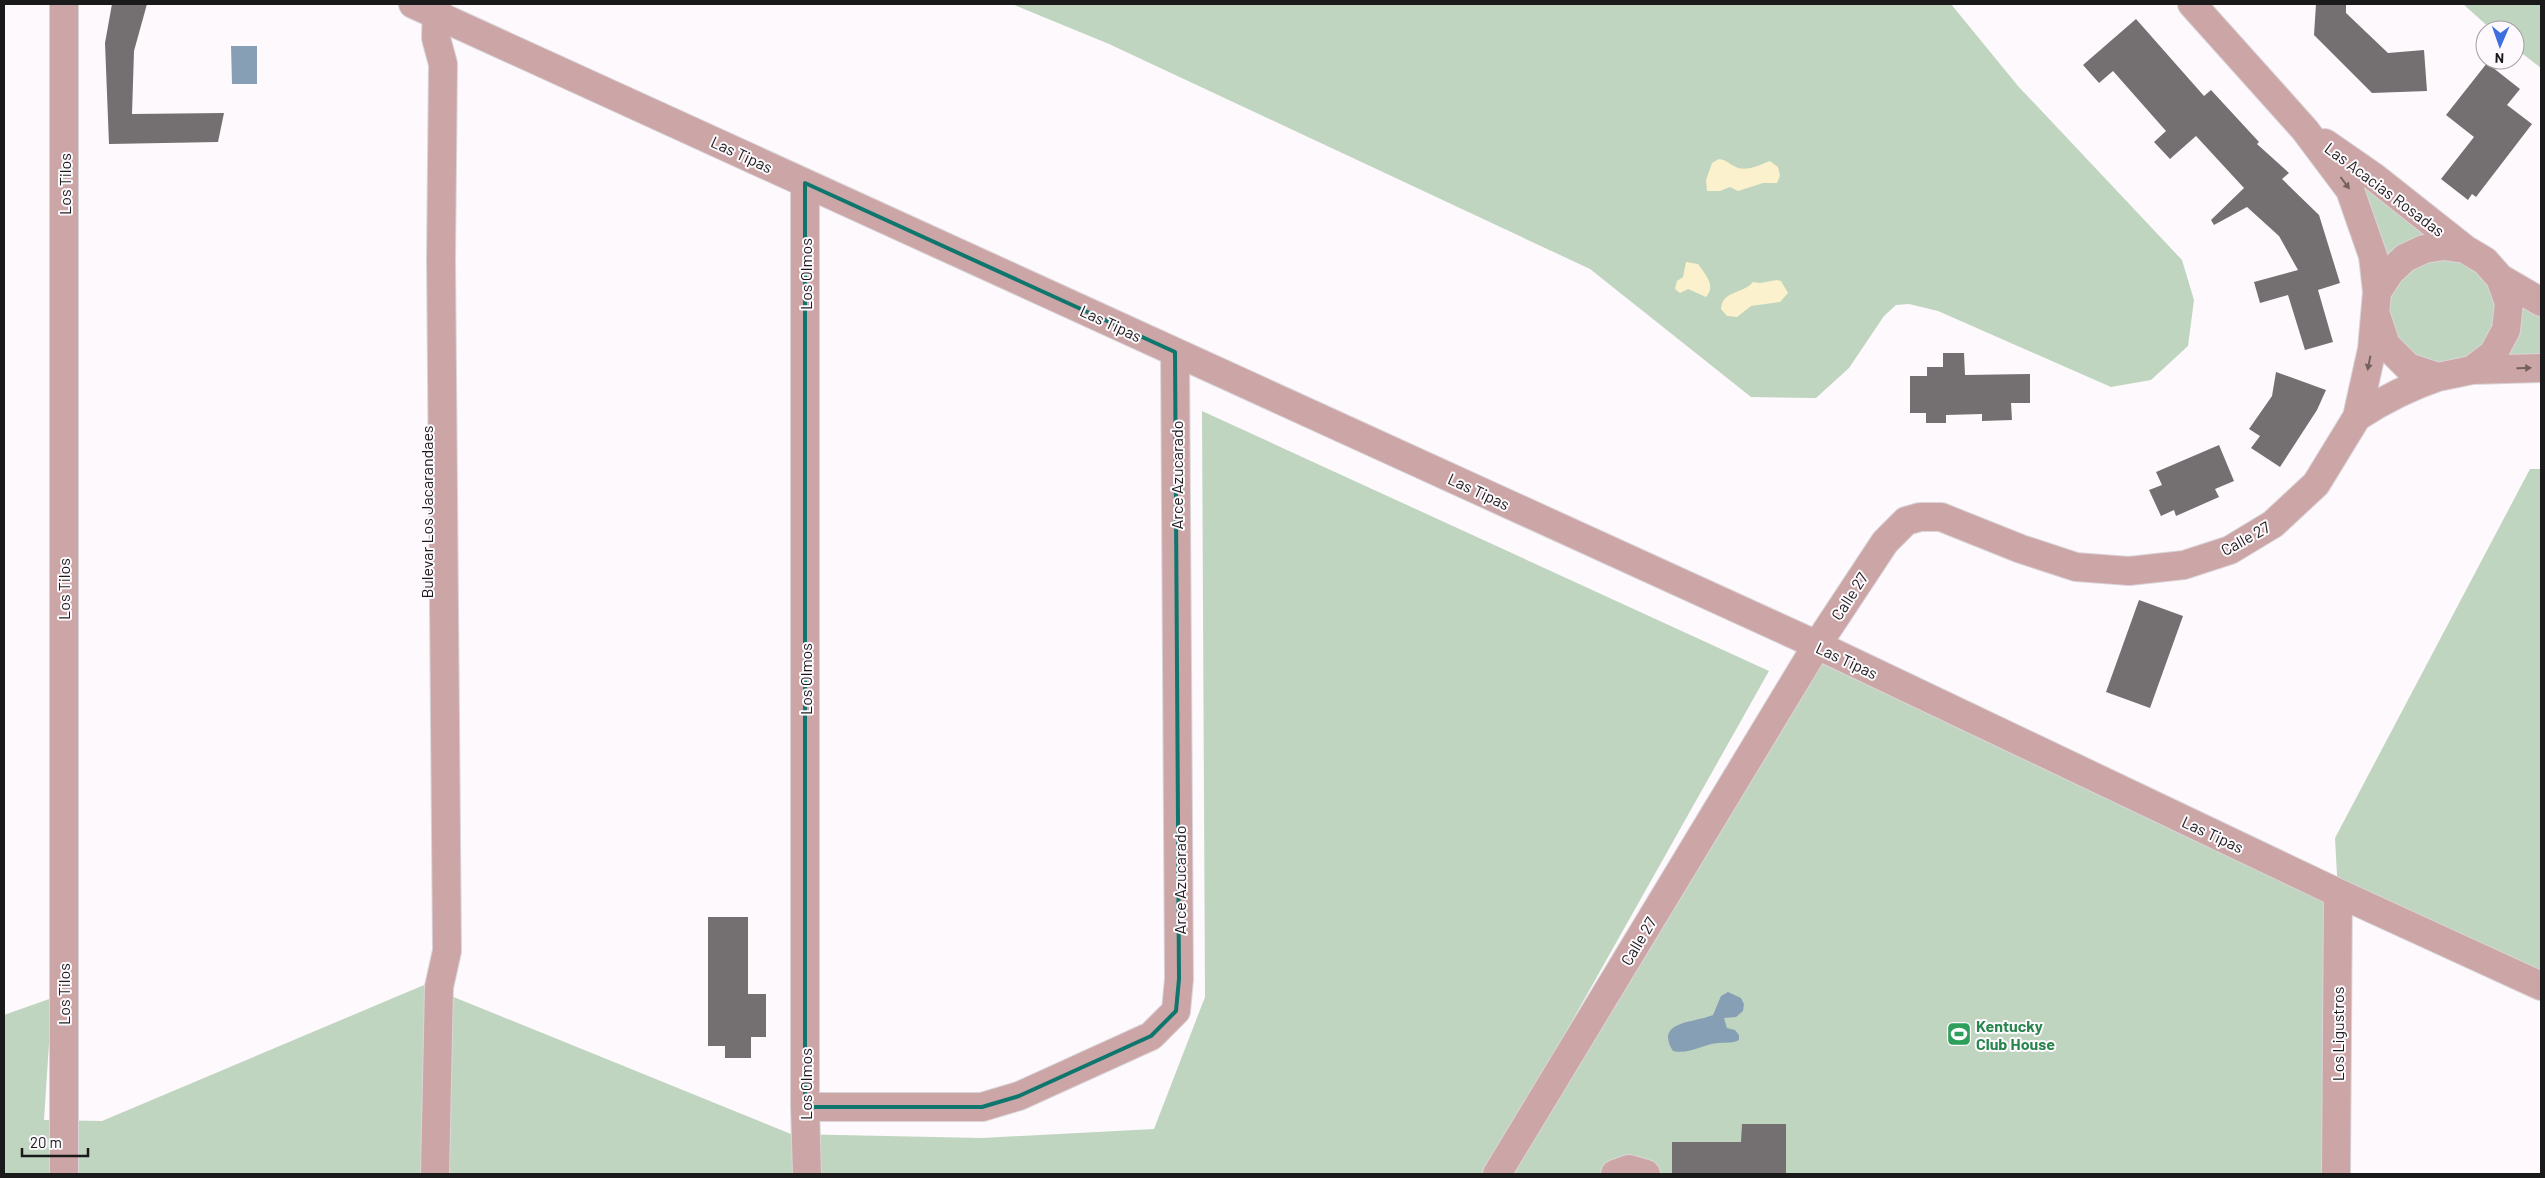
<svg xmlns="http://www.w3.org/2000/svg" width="2545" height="1178" font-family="Barlow,sans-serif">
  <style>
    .green { fill: #c0d5bf }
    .sand { fill: #fbf1cc }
    .water { fill: #879fb4 }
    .building { fill: #746f71 }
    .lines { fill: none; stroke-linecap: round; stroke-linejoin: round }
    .minor-casing { stroke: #d9d5d9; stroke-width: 30 }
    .minor { stroke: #cca6a6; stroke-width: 28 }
    .oneway { fill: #746060 }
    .marked { fill: none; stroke: #0f766e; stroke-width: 4; stroke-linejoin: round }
    .labels { text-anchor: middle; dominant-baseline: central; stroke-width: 4; stroke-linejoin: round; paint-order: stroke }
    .street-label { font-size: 16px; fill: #1b1a1b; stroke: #fdf9fd }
    .leisure-label { font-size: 16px; font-weight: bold; fill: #27864d; stroke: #fdf9fd; text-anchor: start }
  </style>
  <rect width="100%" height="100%" fill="#fdf9fd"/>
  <!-- green -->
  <path class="green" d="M1012,4H1951L2018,86L2182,260L2194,300L2188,346L2151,380L2111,387L1938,311L1909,304L1896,305L1884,316L1849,368L1816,398L1751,397L1590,269L1109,44Z
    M2463,4H2541V68L2515,48V30H2492Z
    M2347,170L2433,236L2381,267Z
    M2388 311a54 54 0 1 1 108 0a54 54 0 1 1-108 0Z
    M2514,298L2541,314V357L2503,359Z
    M1202,411L1769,671L1486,1174H4V1015L52,998L44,1120L102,1121L424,985L791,1134L982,1138L1154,1129L1205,997Z
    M2530,469H2541V986L2338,893L2336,1174H1497L1817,645L2338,893L2335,838Z"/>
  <!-- sand -->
  <path class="sand" d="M1719,159C1726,160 1728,163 1734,166C1745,173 1759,165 1770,161L1778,167L1780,176L1777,183H1763L1738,191L1730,187L1720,191H1707L1706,180L1712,163Z
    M1686,262L1698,264C1706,275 1716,286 1706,297L1688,289L1680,293L1675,289L1677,281L1683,277Z
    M1777,280L1781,281L1788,293L1780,302L1751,306L1737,317L1727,316L1721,309C1722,290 1744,294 1753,282L1760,283Z"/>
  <!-- water -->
  <path class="water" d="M231,46H257V84H232Z
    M1728,992L1741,998L1744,1004L1743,1011L1736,1017L1724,1018L1727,1028L1735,1030L1739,1035V1040C1732,1044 1727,1042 1719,1043C1702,1044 1690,1055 1673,1051C1654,1021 1694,1023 1713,1015L1721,996Z"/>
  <!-- building -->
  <path class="building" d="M112,4H147L134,51L132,114L224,113L218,142L109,144L105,43Z
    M2316,4H2346V13L2388,53L2424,50L2427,91L2372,93L2314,35Z
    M2136,19L2204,96L2211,90L2259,142L2257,144L2289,173L2282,179L2319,215L2340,283L2318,290L2333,342L2305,350L2288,295L2260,303L2254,282L2298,270L2279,236L2247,207L2214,225L2211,220L2244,188L2196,136L2170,159L2154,142L2166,131L2113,71L2099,83L2083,65Z
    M2487,63L2520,89L2507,105L2532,124L2476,197L2472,194L2468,200L2441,179L2474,137L2446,115Z
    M1943,353H1964L1965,375L2030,374V403H2011L2012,420L1982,421V414L1946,415V423H1926V413H1910V376H1927V367H1943Z
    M2276,372L2326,390L2317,410L2280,467L2251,448L2260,436L2249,429L2272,396Z
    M2219,445L2234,481L2215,489L2219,497L2176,516L2174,510L2161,516L2149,490L2162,485L2156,472Z
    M2139,600L2183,616L2150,708L2106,692Z
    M708,917H748V994H766V1037H751V1058H725V1046H708Z
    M1742,1124H1786V1174H1672V1142H1741Z"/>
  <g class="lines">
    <defs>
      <path id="minor" d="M64,4V1174
        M413,4L1817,645L2338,893L2541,986
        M2192,4L2305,130L2350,190L2373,256L2377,292
        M2325,143L2374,177L2465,249
        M805,183V1107L807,1174
        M2500,278L2541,302
        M2472,370L2541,368
        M2357,417C2383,400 2408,387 2438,377
        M805,1107H982L1019,1096L1151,1036L1176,1011L1179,979L1175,352
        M435,1174L439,987L447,951L441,259L443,64L436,38L437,4
        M1497,1174L1817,645L1885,542L1906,521L1920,517H1941L2021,549L2076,567L2129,571L2184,565L2230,550L2273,524L2316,484L2357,417L2372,349L2377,292L2390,272L2405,258L2424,249L2444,246L2465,249L2485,261L2500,278L2509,303L2506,330L2493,354L2472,370L2438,377L2408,367L2386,345L2376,315
        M1615,1174L1629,1169L1646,1174
        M2336,1174L2338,893"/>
    </defs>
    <!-- minor casing -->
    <use href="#minor" class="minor-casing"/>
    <!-- minor -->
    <use href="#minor" class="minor"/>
  </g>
  <!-- one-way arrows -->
  <defs><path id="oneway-solid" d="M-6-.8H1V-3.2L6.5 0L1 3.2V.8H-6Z" transform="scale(1.25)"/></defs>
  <g class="oneway">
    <use href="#oneway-solid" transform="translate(2345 183) rotate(53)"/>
    <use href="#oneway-solid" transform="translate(2369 363) rotate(101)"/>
    <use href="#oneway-solid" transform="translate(2524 368) rotate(-2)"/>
  </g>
  <!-- marked area -->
  <path class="marked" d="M805,183L1175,352L1179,979L1176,1011L1151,1036L1019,1096L982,1107H805Z"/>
  <!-- icons -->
  <defs>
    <symbol id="stadium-square" viewBox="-11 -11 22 22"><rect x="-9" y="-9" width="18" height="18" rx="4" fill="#2e9e5b" stroke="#fdf9fd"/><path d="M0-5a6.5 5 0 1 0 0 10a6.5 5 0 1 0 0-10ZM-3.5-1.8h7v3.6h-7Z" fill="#fff"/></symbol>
  </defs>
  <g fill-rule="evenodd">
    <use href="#stadium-square" x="1945" y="1020" width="28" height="28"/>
  </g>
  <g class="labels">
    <!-- street labels -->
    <g class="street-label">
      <text transform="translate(742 154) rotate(25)">Las Tipas</text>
      <text transform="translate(64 184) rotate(-90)">Los Tilos</text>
      <text transform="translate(2385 189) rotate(37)">Las Acacias Rosadas</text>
      <text transform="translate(805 274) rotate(-90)">Los Olmos</text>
      <text transform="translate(1111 323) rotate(25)">Las Tipas</text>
      <text transform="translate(1176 475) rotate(-90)">Arce Azucarado</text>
      <text transform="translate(1479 491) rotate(25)">Las Tipas</text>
      <text transform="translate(426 512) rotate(-90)">Bulevar Los Jacarandaes</text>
      <text transform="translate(2245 538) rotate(-29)">Calle 27</text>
      <text transform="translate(63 589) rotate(-90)">Los Tilos</text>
      <text transform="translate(1849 596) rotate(-57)">Calle 27</text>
      <text transform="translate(1847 660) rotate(25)">Las Tipas</text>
      <text transform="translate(805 679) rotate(-90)">Los Olmos</text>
      <text transform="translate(2213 834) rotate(25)">Las Tipas</text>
      <text transform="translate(1179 880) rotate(-90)">Arce Azucarado</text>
      <text transform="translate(1638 941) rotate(-59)">Calle 27</text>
      <text transform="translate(63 994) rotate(-90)">Los Tilos</text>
      <text transform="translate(2337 1034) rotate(-90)">Los Ligustros</text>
      <text transform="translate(805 1084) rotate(-90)">Los Olmos</text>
    </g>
    <!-- leisure labels -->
    <g class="leisure-label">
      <text x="1976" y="1025">Kentucky<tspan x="1976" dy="18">Club House</tspan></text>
    </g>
  </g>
  <!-- border -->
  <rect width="2545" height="1178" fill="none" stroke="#1b1a1b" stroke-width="10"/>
  <!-- north arrow -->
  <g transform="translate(2500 45) rotate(182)"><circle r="24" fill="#fdf9fd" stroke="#a3a0a3"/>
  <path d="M0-4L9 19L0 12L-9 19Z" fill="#3e6fe0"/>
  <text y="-8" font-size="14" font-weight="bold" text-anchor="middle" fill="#1b1a1b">N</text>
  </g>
  <!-- scale -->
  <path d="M22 1148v8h66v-8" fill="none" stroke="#1b1a1b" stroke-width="2.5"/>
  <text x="30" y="1148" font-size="15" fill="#1b1a1b" stroke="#fdf9fd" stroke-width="4" paint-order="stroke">20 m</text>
</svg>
